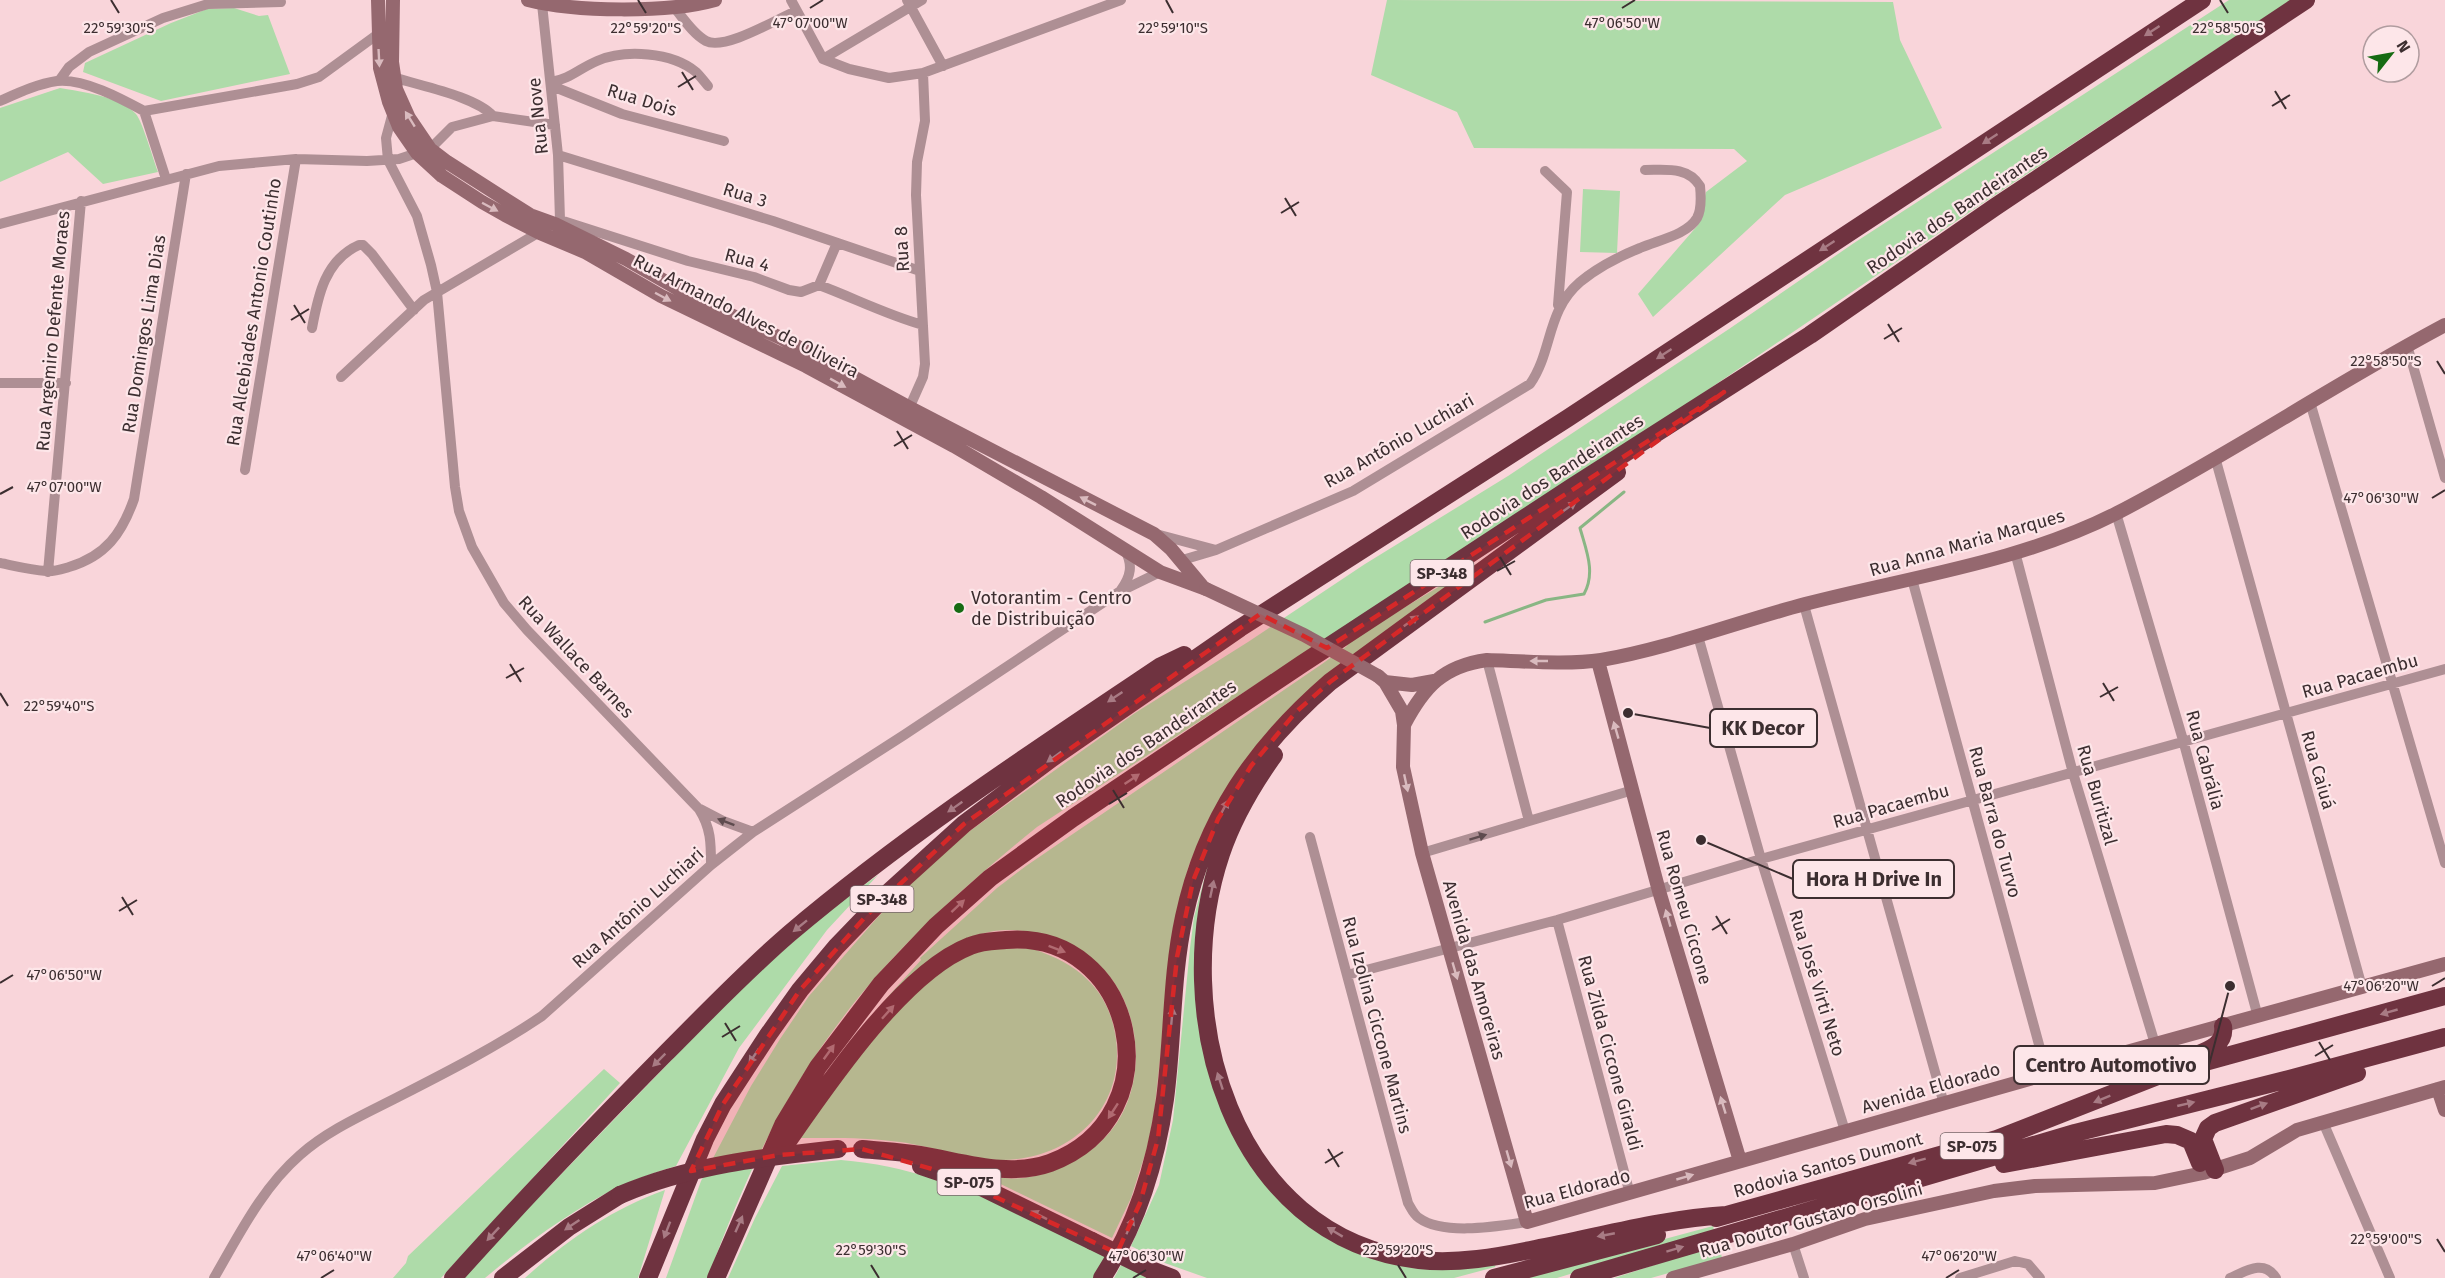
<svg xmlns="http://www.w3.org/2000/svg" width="2445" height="1278" font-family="'Fira Sans',sans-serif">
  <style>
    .green { fill: #aedba9 }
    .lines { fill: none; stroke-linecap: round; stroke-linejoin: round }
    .stream { stroke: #89b684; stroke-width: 3 }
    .street { stroke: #ae8f94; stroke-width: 10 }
    .secondary { stroke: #95686f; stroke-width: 14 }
    .highway { stroke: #6f3340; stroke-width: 18 }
    .secondary-bridge { stroke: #95686f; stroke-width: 14 }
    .highway-bridge { stroke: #6f3340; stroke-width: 18 }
    .oneway { fill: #a87b84 }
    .oneway2 { fill: #d9babe }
    .oneway3 { fill: #5e4b4e }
    .marked { fill: #d62828; fill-opacity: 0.2; stroke: #d62828; stroke-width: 4.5; stroke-dasharray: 12 8; stroke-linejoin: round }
    .ticks { fill: none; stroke: #3c2e30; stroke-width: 2 }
    .poi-dot { fill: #166b13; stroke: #fde6e9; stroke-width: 2 }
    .labels { text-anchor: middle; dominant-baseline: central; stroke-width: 4.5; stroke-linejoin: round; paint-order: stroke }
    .shield { fill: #fde6e9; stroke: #766568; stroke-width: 1.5 }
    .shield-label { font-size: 16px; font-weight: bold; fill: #3c2e30 }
    .street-label { font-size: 18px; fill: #3c2e30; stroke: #fde6e9 }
    .poi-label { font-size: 18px; fill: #3c2e30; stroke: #fde6e9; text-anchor: start }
    .ticks-label { font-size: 15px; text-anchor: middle; fill: #3c2e30; stroke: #fde6e9; stroke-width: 4.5; stroke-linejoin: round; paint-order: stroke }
    .leader { fill: none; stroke: #3c2e30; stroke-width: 2 }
    .callout-dot { fill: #3c2e30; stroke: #fde6e9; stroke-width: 2 }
    .callout { fill: #fde6e9; stroke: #3c2e30; stroke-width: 2 }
    .callout-label { font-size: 20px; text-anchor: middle; font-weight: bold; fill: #3c2e30 }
  </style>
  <rect width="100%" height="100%" fill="#f9d5da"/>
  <!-- green -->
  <path class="green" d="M1387,0L1893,2L1900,40L1942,128L1785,195L1653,317L1638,294L1698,225L1706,192L1747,161L1734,149L1474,148L1457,112L1371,75Z
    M2229,0H2291L1989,199L1687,404L1037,827C962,888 889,953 832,1032C778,1106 739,1191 708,1278H666L701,1181L751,1086L780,1039L809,996L877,918L918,875L960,838L1135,713L1248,642L1365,564L1508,476L1729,329L1854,243Z
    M234,8L259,16L268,15L290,74L161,101L83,72L85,63L171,23L207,9Z
    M60,88C82,92 120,96 136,114C143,123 153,159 158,172L103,184L68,152L0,182V108Z
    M1583,189L1620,191L1617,253L1580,252Z
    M1483,560L1357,654L1213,812L1189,865L1181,894L1169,978L1154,1114L1147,1148L1131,1198L1112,1238L978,1173C992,1176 1008,1180 1023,1178C1054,1174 1089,1157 1110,1132C1147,1088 1143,1014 1106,972C1094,958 1077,950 1061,942C1039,932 1009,926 985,933C950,944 914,979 884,1001L921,960L920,958L997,888L1026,866L1322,664L1347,646L1349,641Z
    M1212,850L1198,979L1247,1156L1352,1246L1496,1263L1495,1267L1454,1278H1207L1162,1262L1131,1246L1159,1185L1173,1120L1190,948L1194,917Z
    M878,875L827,930L739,1048L676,1166C657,1172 637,1178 619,1187C571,1210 526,1244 485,1278H461L745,984L832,908Z
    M1030,948C1071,961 1104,983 1114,1028C1131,1104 1073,1161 999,1160C969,1160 931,1146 900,1142C866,1137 831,1138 796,1138C837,1083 908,980 971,954C989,947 1010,949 1030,948Z
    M604,1069L620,1083L441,1278H393L406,1263L408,1256Z
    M841,1160C941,1168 1018,1214 1107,1257L1093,1278H728L755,1218L782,1166Z
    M665,1190L638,1278H525C567,1240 612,1209 665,1190Z
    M1713,1226L1714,1230L1557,1278H1520Z
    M1719,1244L1722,1258L1651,1278H1614Z
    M1121,1265L1151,1278H1114Z"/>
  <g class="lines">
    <!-- stream -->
    <path class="stream" d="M1485,622L1546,600L1584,594C1596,572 1586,550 1580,528L1624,492"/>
    <!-- street -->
    <path class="street" d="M791,0L823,59L849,69L889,78L923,73L1121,0
      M907,0L943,66
      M674,7C683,18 693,34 706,41C724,51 777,19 796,11
      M823,59L922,0
      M393,77C420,86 475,96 493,116
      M59,81L69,67L89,52L163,18L208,4L281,2
      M551,82C570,79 580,68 597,61C625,49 672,52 696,72C700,76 704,81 708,86
      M552,86L622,114L724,141
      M0,101C18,93 37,84 57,81C83,78 122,99 144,111L166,179
      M144,111L297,84L319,77L378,34
      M393,112L386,138L388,160L417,216L431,265L437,292L455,487L459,511L472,547L504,603L527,630L699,809C711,828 711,843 711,865
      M430,149L452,127L493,116L555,125
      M558,155L773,221L920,271
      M1545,171L1567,192L1558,305
      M560,220L688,261L754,277L789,290L801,292L819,285C854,298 887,315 923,325
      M0,224L219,166L296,159L367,161L399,159L417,153
      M819,285L837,243
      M312,328C318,296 325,260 359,245H363L372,254L414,310
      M2407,345L2445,478
      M341,377L424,300L560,220L558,155L542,4
      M0,383H66
      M2310,402L2445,863
      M907,413L923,377L925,364L916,195L917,162L925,121L923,73
      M2215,457L2362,987
      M245,470L296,159
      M2116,513L2183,740L2258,1017
      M1156,534L1216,550
      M2015,552L2073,773L2155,1044
      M1179,561L1216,550L1353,491L1530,384C1553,351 1546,311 1580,282C1597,268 1620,256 1640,248C1658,240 1687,235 1697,218C1702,209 1701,196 1700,186C1688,166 1665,170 1645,170
      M0,563C15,566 31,570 46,571C54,572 62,569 69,567C106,556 122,533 134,499L186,174
      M48,572L81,201
      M1912,579L2047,1074
      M1121,590C1131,576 1133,565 1125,550
      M1804,605L1944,1104
      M1698,636L1761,859L1845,1131
      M1487,660L1529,821
      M700,809L723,821L753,832
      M1310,837L1408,1203C1411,1208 1414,1215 1419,1218C1444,1236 1499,1226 1527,1222
      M1422,853L1633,790
      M1557,920L1630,1194
      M1347,975L1557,920L1761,859L2445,669
      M2323,1122L2390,1278
      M1793,1244L1804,1278
      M214,1278C239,1235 262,1188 300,1155C328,1130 365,1114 398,1097C447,1072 496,1047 542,1016L711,865L753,832L904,735L1119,592L1160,572
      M1960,1278L2015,1261L2028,1264L2040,1278
      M2230,1278C2246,1271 2264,1259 2276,1278"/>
    <!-- secondary -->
    <path class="secondary" d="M378,0L380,68L389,102L399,127L417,153L442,176L482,202L505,215L540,233L585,252L661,296L806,366L954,446L1041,497L1160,572L1206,589
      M393,0L392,62L396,89L409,118L430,149L447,162L530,215L555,224L626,259L694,298L783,339L910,408L1154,534L1171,549L1202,586
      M528,0C574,12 669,13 715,0
      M1598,661L1659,891L1740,1161
      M1378,676L1385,682L1402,711L1404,725L1403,767L1422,853L1527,1222L2047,1074L2445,964
      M1385,682L1412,685L1434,681
      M1404,725C1424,687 1443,666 1487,660C1520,661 1568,665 1601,660C1670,648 1737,622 1805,604C1909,577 2021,562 2117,513C2229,455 2334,384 2445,325
      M2438,1089L2445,1110
      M1673,1278L1793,1244L1865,1219L1994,1191L2035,1186L2155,1183L2203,1173L2250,1158L2297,1130L2445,1087"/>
    <!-- highway -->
    <path class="highway" d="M1274,755C1252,786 1233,818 1221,854C1168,1011 1230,1238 1419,1260C1458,1264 1497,1257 1535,1249C1599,1237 1661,1219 1726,1215
      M2191,1057C2206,1051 2226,1046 2223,1026
      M779,1154C821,1094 900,973 970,946C981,941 994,941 1006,940C1135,929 1177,1116 1050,1163C1008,1178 963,1162 920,1155C901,1152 881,1151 862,1149
      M2004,1164L2166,1134L2177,1135L2191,1141L2200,1163
      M921,1166L977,1185L1092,1241
      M2215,1170L2203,1139L2208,1128L2215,1123L2357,1073
      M1716,1218L1997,1139L2165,1073L2445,996
      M1151,1270L1172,1278
      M453,1278C521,1202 592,1128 664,1055C705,1014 745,972 789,934C906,835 1034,751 1161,666L1184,655
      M503,1278L569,1227L620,1195
      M648,1278L705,1139L723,1104L768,1035L800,990L836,947L889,892L964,824L1052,758L1240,628L1568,418L2202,0
      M716,1278L783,1125L818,1067L881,984L936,926L990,878L1073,818L1302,664L1572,487L1810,335L1995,207L2306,0
      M1102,1278C1137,1225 1156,1162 1165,1099C1173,1039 1171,977 1184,917C1205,819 1255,747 1330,682L1617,472
      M1494,1278L1657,1235
      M1579,1278L2075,1133L2285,1080L2445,1037"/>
    <!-- secondary-bridge -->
    <path class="secondary-bridge" d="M1206,589L1304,635L1378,676"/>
    <!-- highway-bridge -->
    <path class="highway-bridge" d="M620,1195C690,1165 764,1157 838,1149
      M1092,1241L1151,1270"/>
  </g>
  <!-- one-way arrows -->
  <defs><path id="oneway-solid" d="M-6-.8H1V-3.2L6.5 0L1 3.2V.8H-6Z" transform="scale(1.5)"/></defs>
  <g class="oneway">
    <use href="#oneway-solid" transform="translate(2152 31) rotate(147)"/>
    <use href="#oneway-solid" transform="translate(1990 139) rotate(147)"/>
    <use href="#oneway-solid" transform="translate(1827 246) rotate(147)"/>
    <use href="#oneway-solid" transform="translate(1664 354) rotate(147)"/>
    <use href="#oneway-solid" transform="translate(1569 507) rotate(-35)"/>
    <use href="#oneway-solid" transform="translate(1411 621) rotate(-36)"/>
    <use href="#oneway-solid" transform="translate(1115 697) rotate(146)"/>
    <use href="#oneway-solid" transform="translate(1054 757) rotate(144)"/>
    <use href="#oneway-solid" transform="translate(1132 779) rotate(-34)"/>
    <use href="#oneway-solid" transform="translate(955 807) rotate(145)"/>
    <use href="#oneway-solid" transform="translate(1224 808) rotate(-62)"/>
    <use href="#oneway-solid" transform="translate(1212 889) rotate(-78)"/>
    <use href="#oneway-solid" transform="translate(958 906) rotate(-43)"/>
    <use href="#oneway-solid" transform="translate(800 926) rotate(141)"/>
    <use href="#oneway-solid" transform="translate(1057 949) rotate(21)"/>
    <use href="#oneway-solid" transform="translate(888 1012) rotate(-48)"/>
    <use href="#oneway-solid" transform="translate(2389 1012) rotate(164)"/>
    <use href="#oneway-solid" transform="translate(1172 1016) rotate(-85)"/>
    <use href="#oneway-solid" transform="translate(829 1052) rotate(-54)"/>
    <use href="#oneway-solid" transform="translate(754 1056) rotate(124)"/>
    <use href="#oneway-solid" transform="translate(659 1060) rotate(135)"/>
    <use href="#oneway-solid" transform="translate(1220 1081) rotate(-108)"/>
    <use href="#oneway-solid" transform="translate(2102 1099) rotate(158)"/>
    <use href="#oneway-solid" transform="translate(2186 1104) rotate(-13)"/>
    <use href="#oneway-solid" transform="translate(2259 1106) rotate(-20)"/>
    <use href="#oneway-solid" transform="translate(1113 1111) rotate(123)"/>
    <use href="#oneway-solid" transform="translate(1917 1161) rotate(165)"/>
    <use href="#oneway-solid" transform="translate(1039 1215) rotate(-153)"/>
    <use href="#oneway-solid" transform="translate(739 1224) rotate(-66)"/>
    <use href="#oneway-solid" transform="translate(572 1225) rotate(146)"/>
    <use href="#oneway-solid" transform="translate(1130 1226) rotate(-66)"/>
    <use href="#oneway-solid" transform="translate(667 1230) rotate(111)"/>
    <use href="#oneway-solid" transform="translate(1335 1232) rotate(-149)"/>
    <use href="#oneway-solid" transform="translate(493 1234) rotate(133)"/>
    <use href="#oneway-solid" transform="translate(1606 1235) rotate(169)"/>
    <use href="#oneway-solid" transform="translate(1675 1249) rotate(-17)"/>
  </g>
  <g class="oneway2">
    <use href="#oneway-solid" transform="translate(379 58) rotate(87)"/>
    <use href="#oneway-solid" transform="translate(410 119) rotate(-122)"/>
    <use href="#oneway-solid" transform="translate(490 207) rotate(28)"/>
    <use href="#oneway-solid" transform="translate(663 297) rotate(28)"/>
    <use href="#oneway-solid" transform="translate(838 383) rotate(29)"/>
    <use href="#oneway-solid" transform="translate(1088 501) rotate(-153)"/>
    <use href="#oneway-solid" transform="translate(1539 661) rotate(-180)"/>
    <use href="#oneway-solid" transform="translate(1616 730) rotate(-106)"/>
    <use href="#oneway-solid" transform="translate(1406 783) rotate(78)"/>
    <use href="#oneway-solid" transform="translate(1668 918) rotate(-106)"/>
    <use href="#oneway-solid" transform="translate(1455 971) rotate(74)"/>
    <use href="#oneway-solid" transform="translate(1723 1105) rotate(-107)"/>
    <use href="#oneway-solid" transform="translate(1509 1159) rotate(74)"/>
    <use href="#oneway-solid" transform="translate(1685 1177) rotate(-16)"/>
  </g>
  <g class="oneway3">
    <use href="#oneway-solid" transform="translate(726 822) rotate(-159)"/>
    <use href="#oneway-solid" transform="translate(1478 837) rotate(-17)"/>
  </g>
  <!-- marked area -->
  <path class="marked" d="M1724,392L1330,682L1296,712L1251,766L1218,819L1193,881L1177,957L1158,1139L1140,1203L1117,1253L939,1171L862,1149L779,1155L691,1171L723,1104L800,990L867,915L964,824L1260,614L1327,648Z"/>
  <!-- ticks -->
  <path class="ticks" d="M111,0L119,13M638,0L646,13M1166,0L1173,13M2220,0L2228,13M810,8L823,0M1622,8L1635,0M682,72L693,90M678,87L696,76M2275,91L2286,109M2272,106L2290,95M1285,198L1296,216M1281,213L1299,202M294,305L305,323M291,320L309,309M1888,324L1899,342M1884,339L1902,328M2437,361L2445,374M897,431L908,449M894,446L912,435M0,494L13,487M2432,498L2445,490M1500,557L1511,575M1497,571L1515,561M510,664L521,682M506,678L524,668M2103,683L2114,701M0,693L8,706M2100,697L2118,687M1113,790L1124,808M1109,804L1127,793M122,897L133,915M119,911L137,900M1716,916L1727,934M1712,930L1730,919M0,983L13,975M2432,986L2445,978M725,1023L736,1041M722,1037L740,1026M2319,1042L2330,1060M2315,1056L2333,1045M1328,1149L1339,1167M1325,1163L1343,1152M2437,1239L2445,1252M871,1265L879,1278M1398,1265L1406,1278M321,1278L334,1270M1133,1278L1146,1270M1946,1278L1959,1270"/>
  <!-- markers -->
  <circle class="poi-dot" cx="959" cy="608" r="6"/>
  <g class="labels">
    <!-- shield labels -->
    <g class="shield">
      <rect x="1410.5" y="560" width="63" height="26" rx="4.5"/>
      <rect x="850.5" y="886" width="63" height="26" rx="4.5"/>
      <rect x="1940.5" y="1133" width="63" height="26" rx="4.5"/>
      <rect x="937.5" y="1169" width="63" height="26" rx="4.5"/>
    </g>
    <g class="shield-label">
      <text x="1442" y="573">SP-348</text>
      <text x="882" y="899">SP-348</text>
      <text x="1972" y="1146">SP-075</text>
      <text x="969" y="1182">SP-075</text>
    </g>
    <!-- street labels -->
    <g class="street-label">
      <text transform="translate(642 100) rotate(17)">Rua Dois</text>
      <text transform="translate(538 116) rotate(-96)">Rua Nove</text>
      <text transform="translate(745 195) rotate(17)">Rua 3</text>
      <text transform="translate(1957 210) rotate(-34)">Rodovia dos Bandeirantes</text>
      <text transform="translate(902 249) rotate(-93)">Rua 8</text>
      <text transform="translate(747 260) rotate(15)">Rua 4</text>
      <text transform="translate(254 312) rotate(-81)">Rua Alcebiades Antonio Coutinho</text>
      <text transform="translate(746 316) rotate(27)">Rua Armando Alves de Oliveira</text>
      <text transform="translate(53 331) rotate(-85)">Rua Argemiro Defente Moraes</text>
      <text transform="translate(144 334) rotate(-81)">Rua Domingos Lima Dias</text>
      <text transform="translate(1399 441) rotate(-30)">Rua Antônio Luchiari</text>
      <text transform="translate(1552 477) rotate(-33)">Rodovia dos Bandeirantes</text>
      <text transform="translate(1967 543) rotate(-16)">Rua Anna Maria Marques</text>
      <text transform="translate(576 657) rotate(47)">Rua Wallace Barnes</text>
      <text transform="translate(2360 676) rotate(-16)">Rua Pacaembu</text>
      <text transform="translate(1146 744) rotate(-34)">Rodovia dos Bandeirantes</text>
      <text transform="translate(2205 760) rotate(75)">Rua Cabrália</text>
      <text transform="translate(2318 770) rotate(74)">Rua Caiuá</text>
      <text transform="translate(2097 795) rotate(74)">Rua Buritizal</text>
      <text transform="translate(1891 806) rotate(-16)">Rua Pacaembu</text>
      <text transform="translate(1995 822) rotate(75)">Rua Barra do Turvo</text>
      <text transform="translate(1684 907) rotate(74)">Rua Romeu Ciccone</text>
      <text transform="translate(638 908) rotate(-42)">Rua Antônio Luchiari</text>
      <text transform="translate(1474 970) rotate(74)">Avenida das Amoreiras</text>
      <text transform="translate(1817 983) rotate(73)">Rua José Virti Neto</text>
      <text transform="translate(1377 1025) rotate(75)">Rua Izolina Ciccone Martins</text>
      <text transform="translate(1610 1053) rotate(75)">Rua Zilda Ciccone Giraldi</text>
      <text transform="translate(1931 1088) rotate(-16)">Avenida Eldorado</text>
      <text transform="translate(1828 1165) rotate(-16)">Rodovia Santos Dumont</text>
      <text transform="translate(1577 1189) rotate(-15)">Rua Eldorado</text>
      <text transform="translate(1811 1220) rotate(-16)">Rua Doutor Gustavo Orsolini</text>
    </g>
    <!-- poi labels -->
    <g class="poi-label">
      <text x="971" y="598">Votorantim - Centro<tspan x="971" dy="21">de Distribuição</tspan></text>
    </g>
  </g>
  <g class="ticks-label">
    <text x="810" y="28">47°07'00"W</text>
    <text x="1622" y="28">47°06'50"W</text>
    <text x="119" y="33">22°59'30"S</text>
    <text x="646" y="33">22°59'20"S</text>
    <text x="1173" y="33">22°59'10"S</text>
    <text x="2228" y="33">22°58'50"S</text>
    <text x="2386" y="366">22°58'50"S</text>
    <text x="64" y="492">47°07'00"W</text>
    <text x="2381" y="503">47°06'30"W</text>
    <text x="59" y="711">22°59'40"S</text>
    <text x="64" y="980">47°06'50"W</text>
    <text x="2381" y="991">47°06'20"W</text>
    <text x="2386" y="1244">22°59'00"S</text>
    <text x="871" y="1255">22°59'30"S</text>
    <text x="1398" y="1255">22°59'20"S</text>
    <text x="334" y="1261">47°06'40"W</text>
    <text x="1146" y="1261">47°06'30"W</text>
    <text x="1959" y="1261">47°06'20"W</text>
  </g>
  <!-- callouts -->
  <path class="leader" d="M1628 713L1710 728M1701 840L1793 879M2230 986L2209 1065"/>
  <g class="callout-dot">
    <circle cx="1628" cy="713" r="6"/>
    <circle cx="1701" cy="840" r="6"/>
    <circle cx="2230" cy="986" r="6"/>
  </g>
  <g class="callout">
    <rect x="1710" y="709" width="107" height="38" rx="6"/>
    <rect x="1793" y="860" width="161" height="38" rx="6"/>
    <rect x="2014" y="1046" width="195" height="38" rx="6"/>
  </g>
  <g class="callout-label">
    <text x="1763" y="735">KK Decor</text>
    <text x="1874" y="886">Hora H Drive In</text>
    <text x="2111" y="1072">Centro Automotivo</text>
  </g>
  <!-- north arrow -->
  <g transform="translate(2391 54) rotate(59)"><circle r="28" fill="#fde6e9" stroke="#b09c9f" stroke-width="1.5"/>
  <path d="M0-4.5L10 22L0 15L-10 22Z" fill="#166b13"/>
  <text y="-9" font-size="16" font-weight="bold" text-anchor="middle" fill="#3c2e30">N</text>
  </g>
</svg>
